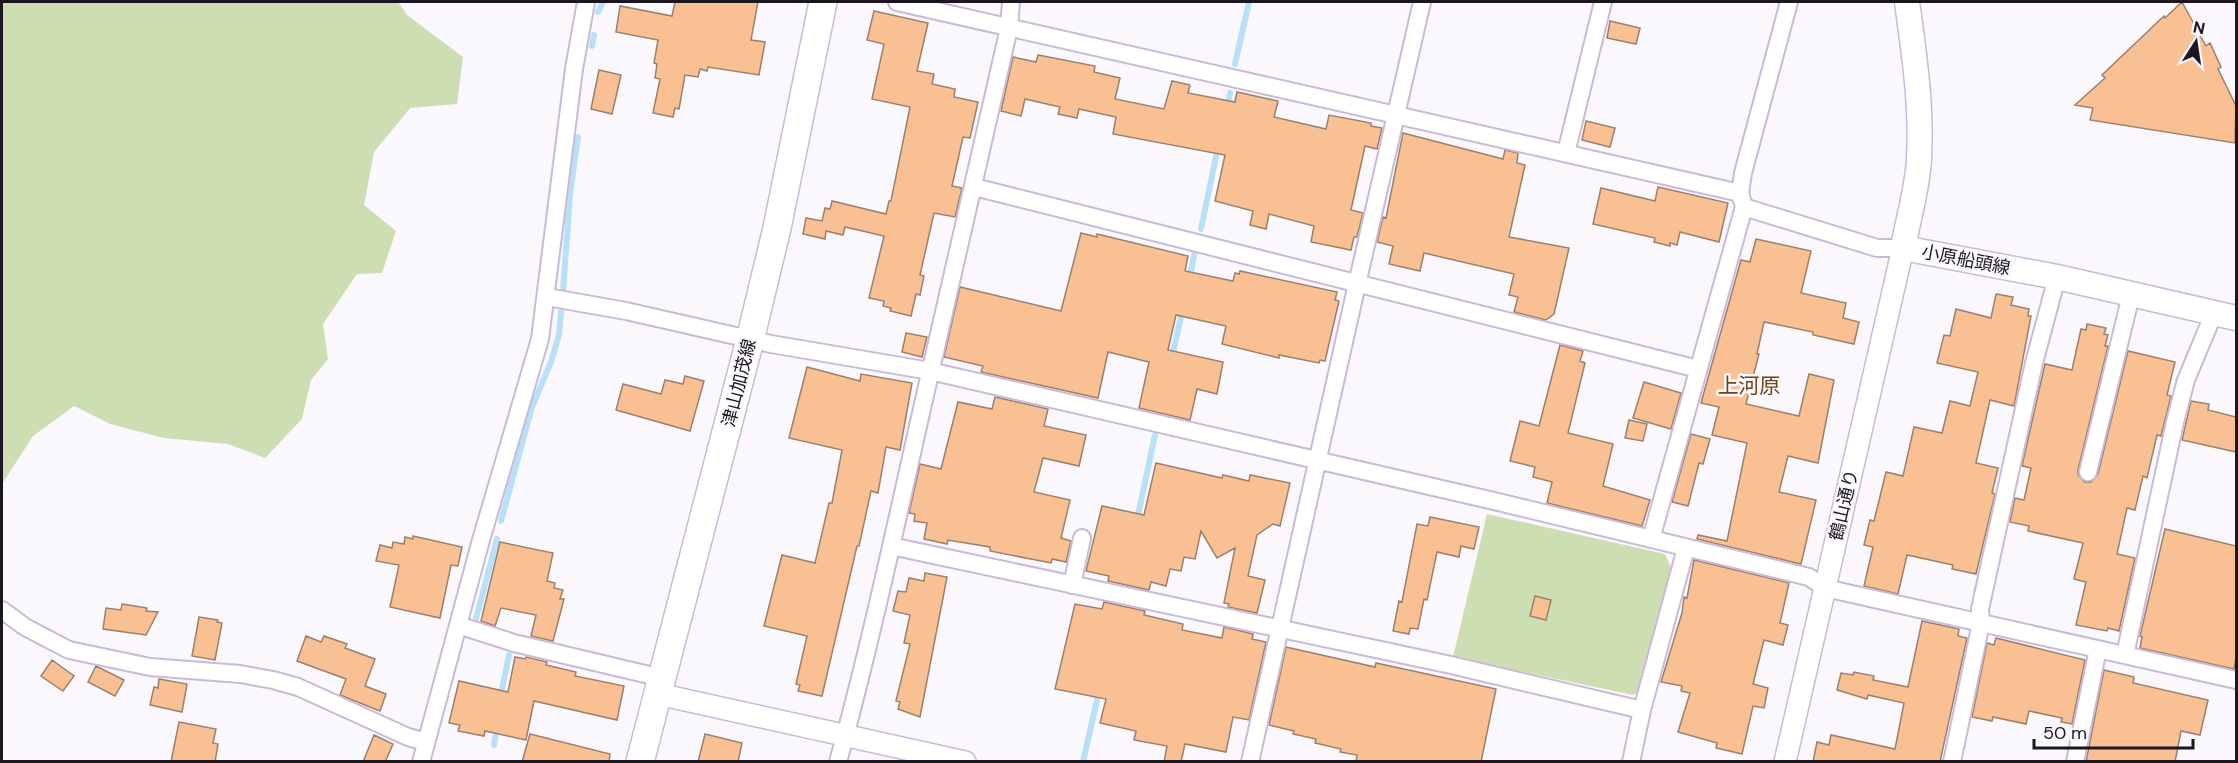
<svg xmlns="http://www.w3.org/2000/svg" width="2238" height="763" font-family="'DM Sans','Noto Sans JP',sans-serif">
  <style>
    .green { fill: #cedeb3 }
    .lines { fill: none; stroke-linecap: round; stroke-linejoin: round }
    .stream { stroke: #b8e0f7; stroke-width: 6 }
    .building { fill: #f9c094; stroke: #9b806b; stroke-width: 1.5 }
    .minor-casing { stroke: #cabad8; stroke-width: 20 }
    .tertiary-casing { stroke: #cabad8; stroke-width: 24 }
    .secondary-casing { stroke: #cabad8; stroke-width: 27 }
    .primary-casing { stroke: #cabad8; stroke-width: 30 }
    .minor { stroke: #fff; stroke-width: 16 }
    .tertiary { stroke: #fff; stroke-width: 21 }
    .secondary { stroke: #fff; stroke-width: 24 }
    .primary { stroke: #fff; stroke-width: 27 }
    .labels { text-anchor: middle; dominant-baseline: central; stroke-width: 5; stroke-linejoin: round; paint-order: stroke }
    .street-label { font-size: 18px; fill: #1b1620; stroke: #faf7fd }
    .quarter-label { font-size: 21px; fill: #6b4616; stroke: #faf7fd }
  </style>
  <rect width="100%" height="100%" fill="#faf7fd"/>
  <!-- green -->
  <path class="green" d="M2,2H398L407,15L463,57L457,104L410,108L374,152L364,205L396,231L382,273L357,274L323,324L328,359L311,380L302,419L265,458L228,444L164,438L110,424L74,406L33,436L2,484Z
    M1487,514L1665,554L1672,570L1640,691L1633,695L1453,657Z"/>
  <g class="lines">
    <!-- stream -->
    <path class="stream" d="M598,12L603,2
      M592,46L594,35
      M1235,64L1249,2
      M1227,107L1230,93
      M1201,229L1218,147
      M1189,280L1195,252
      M563,292L570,194L578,137
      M1172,357L1183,308
      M1137,520L1155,435
      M501,521L532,407L551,362L559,335L561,312
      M476,619L497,539
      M500,699L509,655
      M494,745L497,727
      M1083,762L1099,691"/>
  </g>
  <!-- building -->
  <path class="building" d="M675,2H758L751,40L765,42L759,75L708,67L707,71L700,69L698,77L685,75L679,109L675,108L673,117L653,113L660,79L655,78L657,64L654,63L658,40L616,32L620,6L672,16Z
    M2182,2L2206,46L2210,43L2221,67L2218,69L2236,106L2235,143L2090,120L2093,108L2075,105L2105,78L2102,75L2164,16L2165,18Z
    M874,11L928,23L917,71L934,74L932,84L955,89L954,97L978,102L970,138L963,137L952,186L962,188L955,217L934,213L920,275L924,276L920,295L916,294L911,316L890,311L891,308L883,306L884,301L869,298L884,236L845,227L843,235L826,231L825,239L803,234L806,218L822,221L825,208L830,209L832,201L886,214L889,201H891L910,107L872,99L884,44L867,40Z
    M1610,21L1640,28L1636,44L1607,38Z
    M1038,55L1095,66L1094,72L1120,78L1115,99L1164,109L1172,81L1190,85L1188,93L1235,102L1237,92L1278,101L1274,117L1326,129L1329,115L1371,123V126L1382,128L1377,149L1365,146L1351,210L1363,213L1357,237H1354L1351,250L1311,242L1314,226L1269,214L1266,229L1250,225L1253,211L1215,201L1225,155L1113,134L1116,117L1079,109L1077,118L1058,114L1060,107L1025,99L1021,116L1001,111L1013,57L1036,62Z
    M599,70L621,75L612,114L591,109Z
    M1586,121L1615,128L1610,147L1582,140Z
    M1403,133L1503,159L1505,150L1518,153L1517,163L1525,165L1509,237L1569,248L1554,314L1546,320L1514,312L1518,297L1509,295L1514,274L1424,253L1420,271L1389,264L1393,246L1377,242L1383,217L1386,218Z
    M1658,187L1728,203L1719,242L1680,232L1677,245L1670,243V246L1654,242L1655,238L1593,224L1601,188L1655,201Z
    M1081,233L1097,237V234L1188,256L1185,271L1233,281L1235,273L1239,274L1240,271L1337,292L1335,300L1339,301L1325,361L1320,360L1319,363L1279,355V358L1222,344L1226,326L1176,315L1168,350L1223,362L1217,394L1197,389L1190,420L1139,408L1149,362L1108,352L1098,398L981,372L983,366L944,357L960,287L1061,311Z
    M1756,239L1811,251L1801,293L1846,303L1843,318L1859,322L1854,344L1813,335V332L1764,322L1757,354H1759L1746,404L1799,416L1809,374L1834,380L1818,463L1788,456L1779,492L1816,500L1801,564L1697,539L1698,535L1727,541L1747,443L1712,435L1719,407L1701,403L1741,260L1750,262Z
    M1996,294L2013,297L2011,305L2029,309L2028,316H2031L2014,406L1990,400L1976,463L1998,468L1992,493L1995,494L1976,574L1952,569L1953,565L1907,555L1898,594L1864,586L1873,547L1864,545L1870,520L1874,521L1886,472L1903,476L1914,427L1942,433L1950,401L1970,406L1978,372L1937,363L1944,335L1950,336L1956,309L1991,318Z
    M2087,324L2106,328L2104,334L2108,335L2105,346H2108L2078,470V475L2085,482H2091L2098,474L2128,351L2175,362L2167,395L2171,396L2161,436L2157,435L2147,478L2143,476L2135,510L2127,508L2117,554L2135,558L2119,631L2108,628L2107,631L2076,625L2086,582L2074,579L2083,543L2028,531L2029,526L2010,522L2015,498L2024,500L2031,468L2022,466L2045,364L2072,370L2081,329L2086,330Z
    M906,333L927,337L922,357L902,352Z
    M1560,345L1583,351L1580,361L1585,363L1568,433L1613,444L1603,486L1650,500L1642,526L1547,503L1552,482L1533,477L1535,467L1510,461L1520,421L1539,426Z
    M807,367L860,381L861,374L912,383L900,450L886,447L878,493L871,491L859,546H857L822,696L798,691L800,685L796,684L807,636L764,626L782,555L815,563L829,503H832L842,450L789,438Z
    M685,376L704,381L690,431L616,410L623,384L661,394L665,380L683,384Z
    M1644,382L1681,393L1671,429L1633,418Z
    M995,397L1048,409L1044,426L1086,435L1079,466L1043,458L1034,492L1070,500L1061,538L1071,541L1066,562L1052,559L1051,563L990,551V547L948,540L947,544L924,539L927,523L914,521L915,514L909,513L920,464L941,469L958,402L992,409Z
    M2191,401L2209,404L2208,410L2236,417V452L2182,440Z
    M1629,420L1647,424L1643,441L1625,438Z
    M1691,434L1710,439L1703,464L1699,463L1688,506L1672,502Z
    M1156,463L1222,478L1223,475L1249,481L1250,475L1290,483L1280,526L1273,524L1257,535L1248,576L1265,580L1257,613L1228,607L1229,604L1224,603L1235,548L1217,558L1201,531L1195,559L1184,557L1181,571L1170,569L1166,586L1151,582L1149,590L1108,581L1109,576L1086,571L1102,506L1144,515Z
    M1430,517L1479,527L1474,549L1461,546L1459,557L1437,552L1427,600L1424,599L1418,629L1410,628L1409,634L1393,631L1399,601L1402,602L1417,524L1428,526Z
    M2165,529L2236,546V657L2234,669L2140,648L2142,637L2140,636Z
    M413,536L462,547L458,566L451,565L440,618L390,607L399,565L376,561L380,545L392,548L393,542L404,544L405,537L413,539Z
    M500,542L553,553L547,581L555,583L554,588L563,590L560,599H564L553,641L531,636L536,615L501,608L495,626L481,621Z
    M1694,560L1789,583L1780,623L1788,625L1783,645L1764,640L1753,684L1768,688L1764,708L1753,706L1742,754L1716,748L1717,743L1678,732L1690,693L1681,691L1682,686L1661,682L1682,613L1684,597L1687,598Z
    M925,573L947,577L920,717L898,709L900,702L896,701L910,644L904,643L910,615L893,611L898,591L906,592L909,578L924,581Z
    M1535,596L1551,600L1546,620L1530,616Z
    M1104,602L1145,611L1144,615L1183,624L1182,630L1222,638L1224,627L1253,634L1252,639L1266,642L1249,720L1233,717L1226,752L1185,744L1181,762H1164L1167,746L1134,740L1136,731L1100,723L1106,699L1055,689L1075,604L1102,609Z
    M122,604L147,608L146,611L158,612L146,635L103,629L106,608L121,610Z
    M199,617L218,620L217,622L222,623L215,660L192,656Z
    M1922,621L1959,629L1958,636L1967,638L1940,762H1813L1817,742L1829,745L1831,735L1895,749L1904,703L1868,695L1867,699L1837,690L1841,673L1853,675L1854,672L1874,676L1873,680L1908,687Z
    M306,636L321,642L324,636L347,644L345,648L375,659L365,686L386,694L380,711L340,695L346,679L297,661Z
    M1996,638L2085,660L2072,724L2061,722L2062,718L2029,711L2026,724L1993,717L1992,721L1972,717L1987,643L1994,645Z
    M1286,647L1375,667L1376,663L1496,689L1481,762H1356L1357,755L1340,752L1341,749L1315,743L1316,739L1293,734L1294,731L1269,725Z
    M515,657L525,659L526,657L547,662L546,665L576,672L575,676L624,686L617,720L534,701L526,740L485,731L484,736L458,731L460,725L449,723L459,681L508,692Z
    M52,660L74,676L63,691L41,676Z
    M96,666L124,680L115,696L88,682Z
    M2104,670L2134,677L2133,683L2208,700L2200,735L2181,731L2175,762H2086Z
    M159,679L187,684L182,712L150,705L154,687L158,688Z
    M179,722L216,729L213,743L218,744L215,762H171Z
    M530,734L610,754L609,762H522Z
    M705,734L742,743L738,762H698Z
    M374,735L393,744L385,762H363Z"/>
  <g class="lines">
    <defs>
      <path id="minor" d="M897,2L1740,193
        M1566,153L1603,2
        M974,187L1698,369
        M1744,207L1877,248H1903
        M547,297L626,311L771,344L930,371L1494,501L1809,577L1825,588L2236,680
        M2088,472L2131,295
        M1651,539L1744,207L1740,193L1743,173L1789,2
        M891,546L1451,665L1642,710
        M1072,585L1082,538
        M2,610L25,627L69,650L150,667L240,674L273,680L298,687L408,737L426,742
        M458,625L514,643L662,678
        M2125,655L2175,422L2186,380L2214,313
        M421,762L481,540L540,339L574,69L586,2
        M838,762C872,639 898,514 926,391C953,270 982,149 1009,28L1011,2
        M1250,762L1357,284L1422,2
        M1631,762L1642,710L1686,548
        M1952,762L1981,623L1980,609L2034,363L2057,277
        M2075,762L2098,649"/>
      <path id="tertiary" d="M658,694L965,762
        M1785,762L1903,248"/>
      <path id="secondary" d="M1907,2C1914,53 1922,106 1919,158C1918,187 1908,219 1903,248L2057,277L2236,318"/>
      <path id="primary" d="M640,762L750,340L777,228L823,2"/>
    </defs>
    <!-- minor casing -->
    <use href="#minor" class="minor-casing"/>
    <!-- tertiary casing -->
    <use href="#tertiary" class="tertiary-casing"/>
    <!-- secondary casing -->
    <use href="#secondary" class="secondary-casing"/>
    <!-- primary casing -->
    <use href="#primary" class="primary-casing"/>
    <!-- minor -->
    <use href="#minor" class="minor"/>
    <!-- tertiary -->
    <use href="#tertiary" class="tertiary"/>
    <!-- secondary -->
    <use href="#secondary" class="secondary"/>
    <!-- primary -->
    <use href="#primary" class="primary"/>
  </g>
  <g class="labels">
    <!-- street labels -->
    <g class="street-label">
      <text transform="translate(1966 260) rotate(11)">小原船頭線</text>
      <text transform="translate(739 383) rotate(-76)">津山加茂線</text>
      <text transform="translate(1844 505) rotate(-77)">鶴山通り</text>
    </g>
    <!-- quarter labels -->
    <g class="quarter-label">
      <text x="1749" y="386">上河原</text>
    </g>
  </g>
  <!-- border -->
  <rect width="2238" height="763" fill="none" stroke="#1b1620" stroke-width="6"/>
  <!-- north arrow -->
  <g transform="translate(2196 42) rotate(12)" stroke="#faf7fd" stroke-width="4.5" paint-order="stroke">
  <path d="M0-4.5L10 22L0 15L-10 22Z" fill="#1b1620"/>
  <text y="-9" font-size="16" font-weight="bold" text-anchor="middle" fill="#1b1620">N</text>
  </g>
  <!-- scale -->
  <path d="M2034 739v9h159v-9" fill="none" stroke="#1b1620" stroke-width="3"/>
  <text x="2043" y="739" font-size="18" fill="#1b1620" stroke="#faf7fd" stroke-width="4.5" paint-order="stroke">50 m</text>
</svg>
